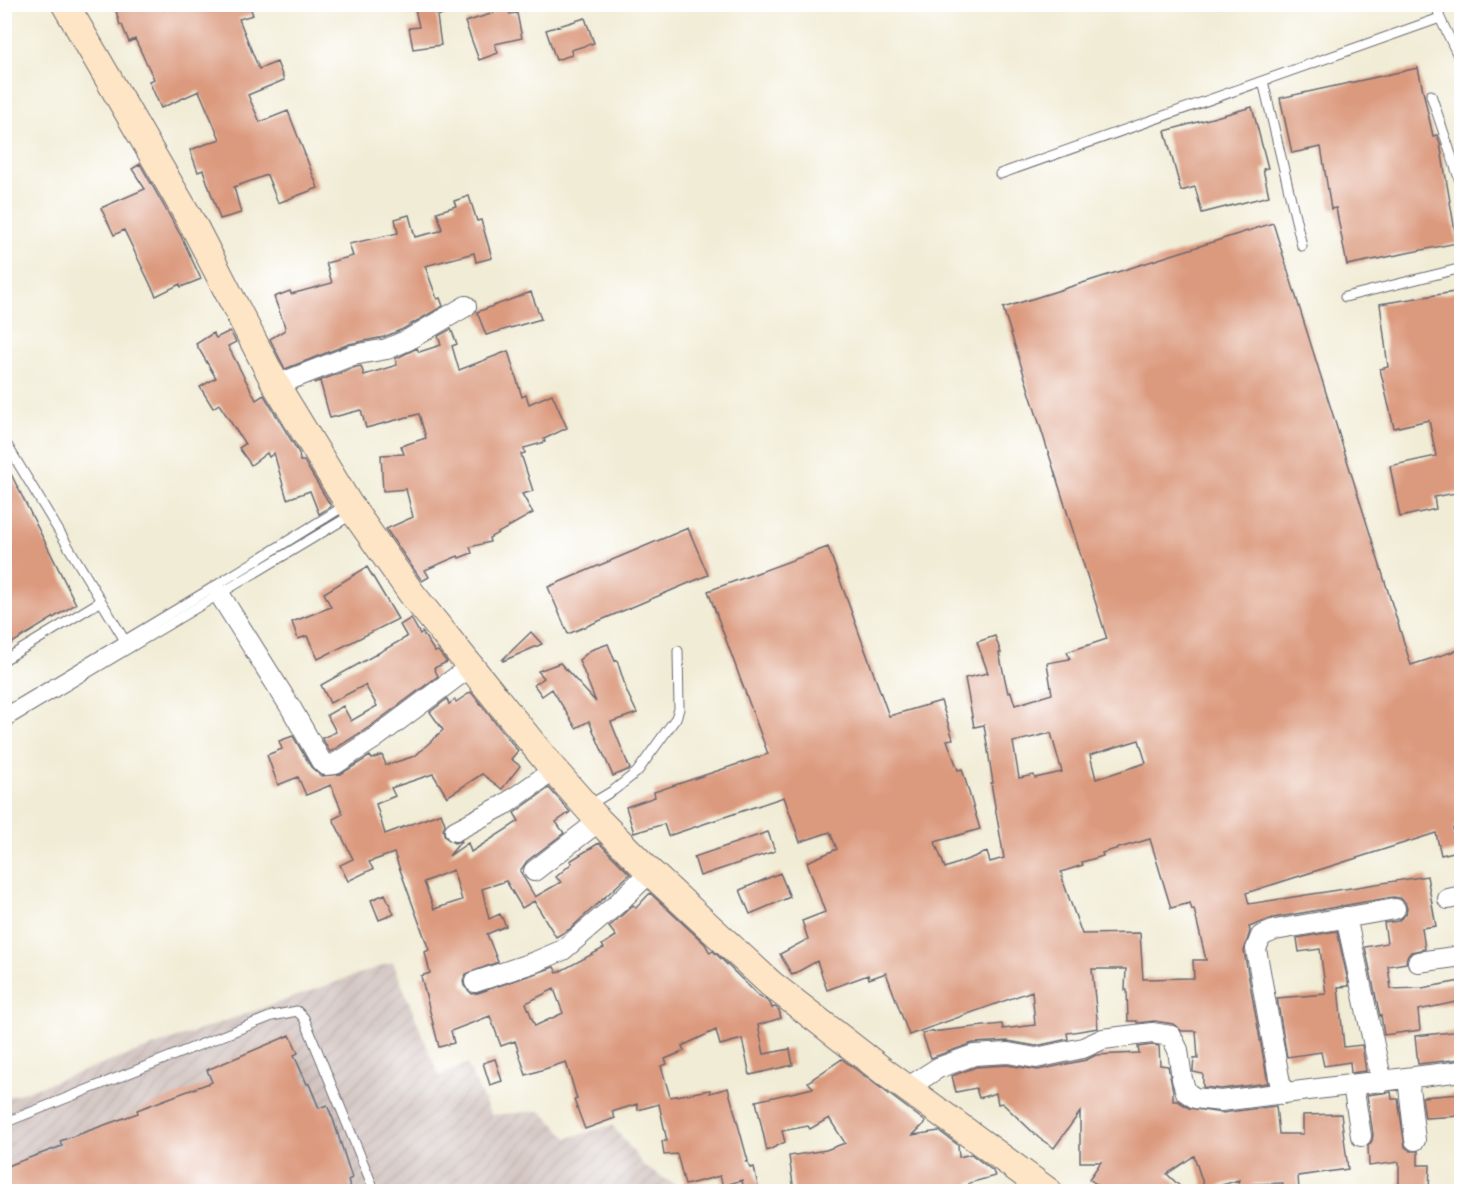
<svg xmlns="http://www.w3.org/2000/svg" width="1466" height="1196" font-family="'Balsamiq Sans',sans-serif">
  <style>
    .industrial { fill: url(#industrial-furrows) }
    .building { fill: #db997d; fill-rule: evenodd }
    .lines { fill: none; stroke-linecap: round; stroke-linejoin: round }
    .service-casing { stroke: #6a6971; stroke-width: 11 }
    .minor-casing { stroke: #6a6971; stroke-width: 22 }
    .secondary-casing { stroke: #6a6971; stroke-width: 29 }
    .service { stroke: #fff; stroke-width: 9 }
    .minor { stroke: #fff; stroke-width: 20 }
    .secondary { stroke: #fde5c5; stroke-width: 27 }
  </style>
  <defs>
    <pattern id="industrial-furrows" width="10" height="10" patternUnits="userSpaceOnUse" patternTransform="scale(1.5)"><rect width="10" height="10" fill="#cfc0bb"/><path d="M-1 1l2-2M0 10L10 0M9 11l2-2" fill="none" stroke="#b1a5a2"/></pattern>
  </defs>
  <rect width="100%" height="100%" fill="#fff"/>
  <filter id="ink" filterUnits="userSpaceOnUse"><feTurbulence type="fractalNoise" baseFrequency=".0167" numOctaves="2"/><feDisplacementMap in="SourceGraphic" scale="12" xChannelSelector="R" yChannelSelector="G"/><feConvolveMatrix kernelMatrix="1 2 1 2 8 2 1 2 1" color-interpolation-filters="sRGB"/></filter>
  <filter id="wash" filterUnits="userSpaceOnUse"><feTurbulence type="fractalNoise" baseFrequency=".008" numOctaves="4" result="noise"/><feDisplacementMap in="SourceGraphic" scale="24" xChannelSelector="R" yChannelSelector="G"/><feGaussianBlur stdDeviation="1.35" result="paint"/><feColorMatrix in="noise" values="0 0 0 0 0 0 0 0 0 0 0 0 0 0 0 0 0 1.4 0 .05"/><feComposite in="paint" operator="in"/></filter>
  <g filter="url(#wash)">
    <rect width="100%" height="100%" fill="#f1ecd5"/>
    <!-- industrial -->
    <path class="industrial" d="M393,962L439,1076L467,1064L491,1115L541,1111L568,1138L612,1125L645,1167L685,1191H5L4,1099Z"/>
    <g id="blocks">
      <!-- building -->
      <path class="building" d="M114,4H163L164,10L180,4H249L253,15L239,19L259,69L277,62L284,80L248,95L260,122L288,111L318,188L278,203L267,175L234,187L241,213L220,219L203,170L198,172L190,150L220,139L199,91L161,108L149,81L154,79L135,39L129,42L122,25H120Z
        M414,4H465V10L437,16L441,45L413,49L409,28L419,27Z
        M491,4H507L510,14L517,13L522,38L495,44L498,53L479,60L465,22L494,13Z
        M585,18L594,43L571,50L572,55L556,60L546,30Z
        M1418,68L1433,136L1437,135L1440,143L1457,243L1347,265L1336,208L1331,209L1321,147L1292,153L1280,98Z
        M1252,107L1268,168L1263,169L1269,196L1202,213L1195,187L1181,191L1165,131Z
        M140,164L181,236L201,279L181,287L180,284L156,296L124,230L114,235L101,208L145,189L132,169Z
        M469,196L477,221L481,220L492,258L476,262L474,253L425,266L437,299L440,298L443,306L403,329L384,337L349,344L285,369L270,339L285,330V327L274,297L290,291L291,294L332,283L326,263L353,256L349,244L398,233L395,219L409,215L415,237L440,231L442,229L437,212L456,206L454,201Z
        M1273,223L1411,665L1461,649V810H1457L1461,825L1453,828L1458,851L1441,855L1436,833L1246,893L1249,904L1427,876L1436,926L1422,928L1425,949L1411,952L1407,957L1406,963L1388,966L1391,989L1422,988L1461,981V1001L1418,1010L1420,1030L1384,1035L1381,1015L1380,1016L1365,947L1387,943L1384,923L1398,921L1406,914L1407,908L1405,902L1400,898L1393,897L1273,918L1249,927L1250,931L1244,951L1268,1083L1221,1089L1203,1087V1074L1193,1072V1070L1194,1058L1198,1059L1196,1031H1182L1173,1024L1154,1021L1137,1023V1021H1128L1127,990H1125L1126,969H1092L1098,1028L1067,1033L1068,1039L1036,1046L1008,1041L973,1043L931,1058L922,1033L1002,1024L1003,1029L1035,1025L1032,991L909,1035L886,973L869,979L868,975L827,990L817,961L792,975L780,954L808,939L802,921L825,912L807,862L837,849L830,832L800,842L784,797L668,836L664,824L634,833L626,807L655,797L654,792L768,754L708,591L828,547L889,716L941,701L953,739L947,740L958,770L962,769L980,829L935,842L945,868L987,852L990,862L1004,858L991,783H993L984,725L974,727L965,678L988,673L977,642L995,636L1001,653H999L1008,693L1011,692L1015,705L1052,694L1047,663L1070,659L1067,652L1107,639L1003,308ZM1051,733L1062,772L1035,778L1034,775L1019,778L1013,742ZM1139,740L1146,763L1096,779L1090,755ZM1150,839L1171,908L1190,903L1192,910L1194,909L1206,960H1193L1194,978L1143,979L1140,933L1082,934L1064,884L1061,872L1083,865L1082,862L1103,856L1102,853Z
        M1461,291V492L1434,497L1436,509L1400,517L1390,466L1436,456L1429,420L1394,428L1380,369L1388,367L1380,304Z
        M531,292L541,319L486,335L477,312Z
        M451,329L457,344L452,346L459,370L508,351L522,397L526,395L529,404L552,394L567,428L544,439L545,442L524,448L525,453L521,454L533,491L522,494L533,513L489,538L490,542L470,547L472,553L459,558L458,556L425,570L429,577L422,581L386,529L413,517L406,489L383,491L381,455L404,454L401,446L426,438L419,414L366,428L361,410L330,418L320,381L314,383L356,367L361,366L364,375L397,365L395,359L417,348L419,352L441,345L438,336Z
        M230,331L236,342L228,346L256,400L264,395L299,453L300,461H304L331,506L319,514L310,491L287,499L274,453L269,457L267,453L251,465L239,448L245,444L219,404L213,408L200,387L216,378L196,344L213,333L216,338Z
        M4,460L76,604L4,648Z
        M688,528L708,575L568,634L548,587Z
        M367,567L398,619L318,659L307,636L298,639L292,622L331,607L324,593Z
        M411,618L420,634L422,632L435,652L438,651L447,662L434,668L438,676L368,728L330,752L322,738L336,732L327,715L343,706L351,721L377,706L365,685L330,703L321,685L407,637L400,625Z
        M531,632L542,644L503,661L502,660Z
        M608,644L615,661L617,660L627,692L637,713L611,722L630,769L613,776L589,721L576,728L552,689L542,696L534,685L544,678L538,671L560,663L596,702L579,660L591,650Z
        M471,692L518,751L511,759L520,766L502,789L482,774L447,797L433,774L391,788L395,796L376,804L385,834L441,813L445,824L443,830L445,837L454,843L461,841L449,856L468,843L471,852L519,821L514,813L549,788L570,812L556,822L564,833L527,861L520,871L535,897L561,882L556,877L572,863L570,861L599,843L630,874L570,929L556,937L534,901L522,908L506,881L482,889L489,919L500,914L506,926L487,934L498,962L466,974L463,980L464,986L472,994L478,993L554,967L557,973L604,948L602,945L616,936L609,927L633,905L636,908L650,893L705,944L710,953L713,951L757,994L770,1003L772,1008L775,1007L779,1010L781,1018L758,1025L764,1054L790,1049L793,1065L750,1075L742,1039L720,1045L716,1030L682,1046L684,1051L665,1059L667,1064L661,1066L670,1097L710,1090V1093L728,1088L748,1161L745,1162H748L750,1168L754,1167L759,1191H744L742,1180L723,1186L720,1176L685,1185L677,1154L664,1155L662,1141H667L659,1104L638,1110L637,1104L612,1112L615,1118L585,1129L574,1100L577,1099L566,1062L526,1075L515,1041L501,1046L490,1016L451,1031L454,1043L439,1047L421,976L430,973L425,952L429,950L394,853L369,862L373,869L348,881L340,865L353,859L333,819L343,814L331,785L306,795L298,777L278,785L267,755L282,749L279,741L293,736L311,767L321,776L341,774L370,756L372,759L382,755L386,765L415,756L443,730L430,712L447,699L449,704L455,700L456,702ZM453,870L462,900L434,909L424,882ZM554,989L563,1013L535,1026L526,1003Z
        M768,832L775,851L700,876L694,857Z
        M780,873L790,897L750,914L740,890Z
        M385,894L394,914L379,920L371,900Z
        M1337,931L1349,986L1338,987L1344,1047L1362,1045L1366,1071L1351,1073L1350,1062L1324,1066L1321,1052L1287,1057L1277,998L1326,994L1320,949L1299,952L1297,938Z
        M1461,1031V1059L1418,1064L1415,1036Z
        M290,1035L298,1053L294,1055L307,1084H309L319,1108L327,1105L333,1119L352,1178L348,1180L352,1191H4V1167L62,1146L60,1141L138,1113L137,1110L212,1082L207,1070Z
        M1152,1045L1159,1046L1160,1065L1168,1066L1173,1091V1101H1178L1189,1108L1222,1113L1276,1106L1279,1134H1303V1115L1341,1114L1348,1169L1298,1176L1299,1190H1283V1183L1253,1184V1189H1239V1180L1205,1190L1194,1156L1167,1174L1185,1191H1107L1089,1179L1101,1162H1080V1112L1054,1148L1039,1138L1002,1103L998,1104L996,1093L979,1098L976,1088L956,1092L952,1076L976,1067L1007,1065L1038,1070L1086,1060L1096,1055L1139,1053L1138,1047Z
        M495,1059L502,1081L490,1085L483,1063Z
        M842,1059L926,1122L913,1135L939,1131L958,1145L959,1157L971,1154L993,1171L995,1176L969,1183L968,1191H794L789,1156L826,1150L845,1143L829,1118L810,1129L808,1126L782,1131L785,1142L767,1151L756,1101L813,1088L808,1082Z
        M1391,1092L1392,1099H1398L1405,1147L1411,1151H1418V1165H1430L1429,1191H1399V1162L1369,1166L1368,1146L1372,1141L1373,1134L1367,1095Z
        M1461,1094V1116L1425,1118L1422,1097Z"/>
    </g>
  </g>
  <g filter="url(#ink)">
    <use href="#blocks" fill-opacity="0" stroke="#6a6971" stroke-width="1.5"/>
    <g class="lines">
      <defs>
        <path id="service" d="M1436,4L1440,18L1462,64
          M1263,81L1302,246
          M1431,95L1462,187
          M1000,174L1440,18
          M1345,297L1462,268
          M4,440L127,644
          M4,660L101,601
          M4,713L207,591L346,505
          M4,723L353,514
          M589,805L614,790L637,772L676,718L679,709L678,651
          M4,1123L272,1016L297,1011L304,1018L375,1192"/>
        <path id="minor" d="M276,385L353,355L387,349L408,340L466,306
          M220,595L291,708L321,761L325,765L335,764L375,738L471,666
          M455,831L504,805L554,770
          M534,871L599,821
          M1448,899L1462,896
          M1346,917L1382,1082
          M1418,962L1462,956
          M475,982L535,962L563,950L617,904L650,872
          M1408,1078L1415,1140
          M1353,1085L1361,1136
          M907,1088L938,1068L974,1055L1008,1053L1036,1058L1083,1048L1103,1039L1152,1033L1171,1036L1178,1050L1182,1079L1186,1092L1195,1098L1221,1101L1462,1071
          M1282,1094L1256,949L1261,936L1275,930L1395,909"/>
        <path id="secondary" d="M65,4L195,228L276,385L348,503L412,594L554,770L599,821L650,872L771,984L886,1073L1049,1192"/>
      </defs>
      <!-- service casing -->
      <use href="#service" class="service-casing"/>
      <!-- minor casing -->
      <use href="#minor" class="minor-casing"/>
      <!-- secondary casing -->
      <use href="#secondary" class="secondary-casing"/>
      <!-- service -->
      <use href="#service" class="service"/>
      <!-- minor -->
      <use href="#minor" class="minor"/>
      <!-- secondary -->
      <use href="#secondary" class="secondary"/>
    </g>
  </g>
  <!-- margin -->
  <rect width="1466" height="1196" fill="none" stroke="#fff" stroke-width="24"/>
</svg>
